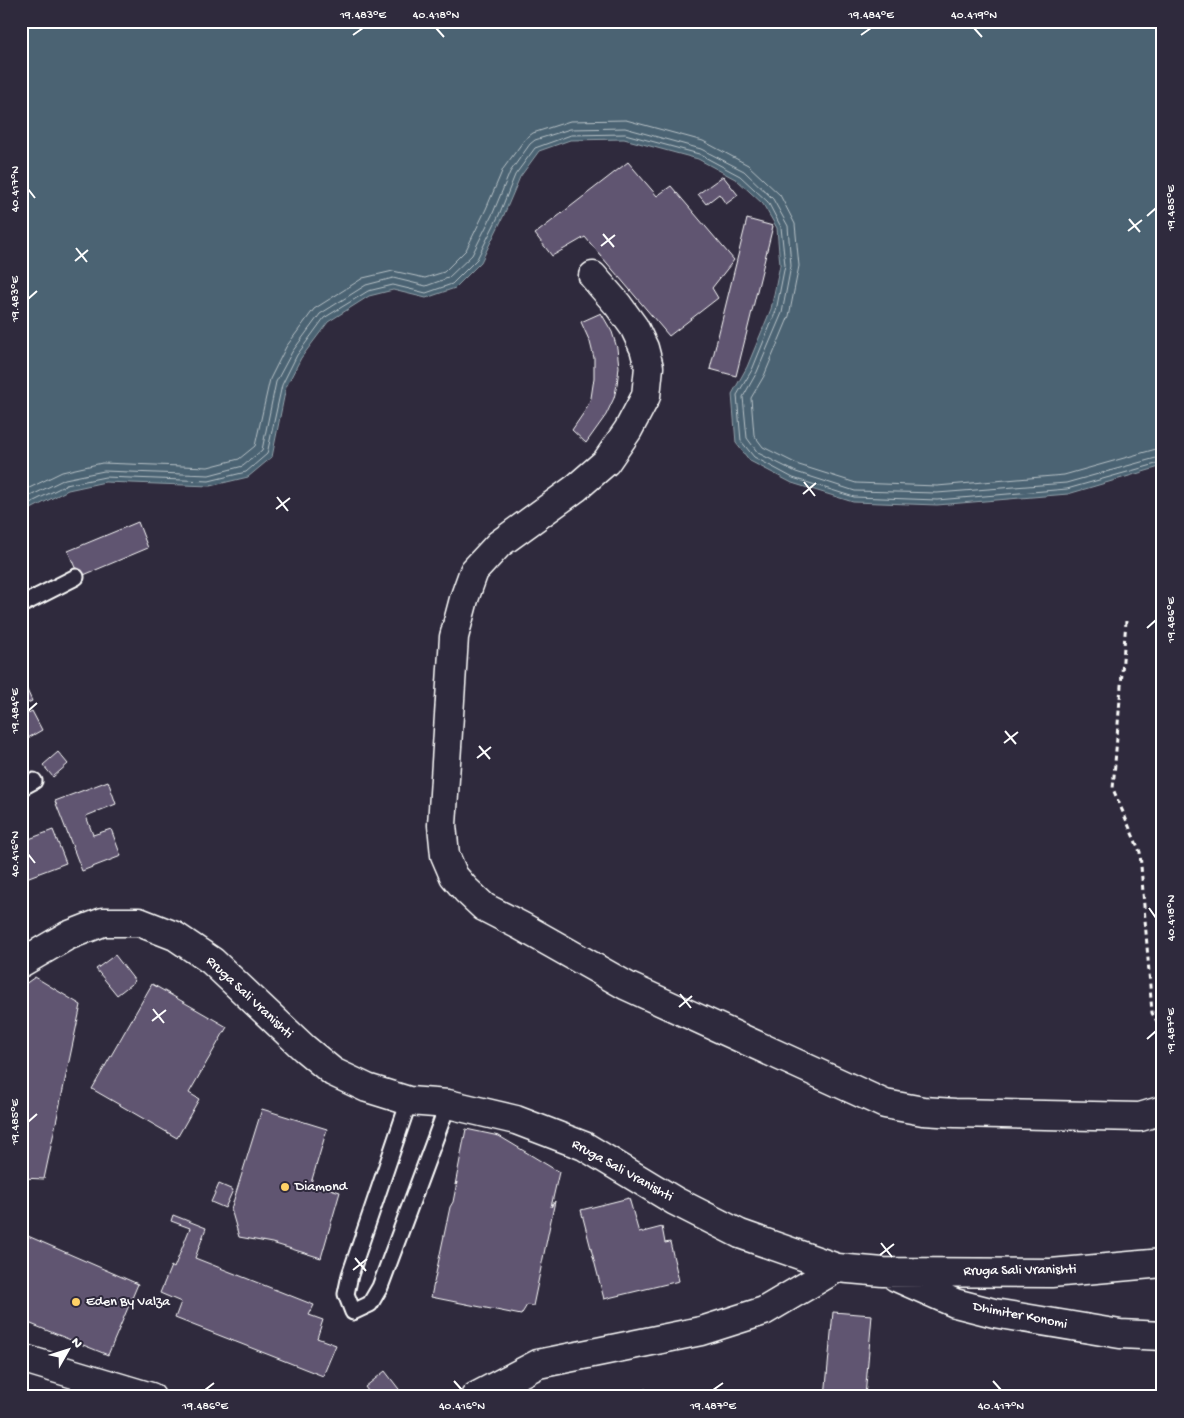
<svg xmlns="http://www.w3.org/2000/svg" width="1184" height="1418" font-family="'Gochi Hand',sans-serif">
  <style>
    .water { fill: #4b6473; stroke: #93a2ab }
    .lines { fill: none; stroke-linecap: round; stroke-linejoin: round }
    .shore { stroke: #b7c1c7; stroke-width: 1 }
    .building { fill: #615571; stroke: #fff }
    .service-casing { stroke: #fff; stroke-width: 19 }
    .minor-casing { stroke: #fff; stroke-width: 31 }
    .primary-casing { stroke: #fff; stroke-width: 31 }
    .path { stroke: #fff; stroke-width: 3; stroke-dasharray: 5 4; stroke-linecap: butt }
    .service { stroke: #2f2a3d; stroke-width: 15 }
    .minor { stroke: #2f2a3d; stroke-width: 28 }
    .primary { stroke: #2f2a3d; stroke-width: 28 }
    .ticks { fill: none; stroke: #fff; stroke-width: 2 }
    .poi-dot { fill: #ffd166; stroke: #2f2a3d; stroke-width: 2 }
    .labels { text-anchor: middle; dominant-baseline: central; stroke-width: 4; stroke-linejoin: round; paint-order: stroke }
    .street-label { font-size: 14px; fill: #fff; stroke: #2f2a3d }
    .poi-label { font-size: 14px; fill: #fff; stroke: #2f2a3d; text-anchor: start }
    .neatline { fill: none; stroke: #fff; stroke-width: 2 }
    .ticks-label { font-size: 12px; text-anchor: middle; fill: #fff }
  </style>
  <rect width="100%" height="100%" fill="#2f2a3d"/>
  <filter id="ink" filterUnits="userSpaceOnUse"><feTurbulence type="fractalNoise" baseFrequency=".02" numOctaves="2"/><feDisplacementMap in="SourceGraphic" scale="10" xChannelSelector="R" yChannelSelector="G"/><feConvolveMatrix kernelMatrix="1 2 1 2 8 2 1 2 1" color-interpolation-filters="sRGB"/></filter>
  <g filter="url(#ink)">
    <!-- water -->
    <path class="water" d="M21,21H1163V466L1068,494L937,505L853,502L792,483L750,461L736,443L732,394L747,367L771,309L780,265L777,228L763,204L737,180L698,159L624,139L570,140L539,151L520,177L503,217L481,262L455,288L426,298L393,290L369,296L328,322L301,358L286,387L272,457L248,477L210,486L105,482L68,490L31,509L21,518Z"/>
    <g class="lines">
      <!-- shore -->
      <path class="shore" d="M21,492L62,472L102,463L208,467L239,459L255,446L270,379L286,347L314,309L363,278L393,271L425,278L444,272L466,250L486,209L503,169L525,139L533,133L570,121L626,120L703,141L748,165L780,195L795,224L799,266L789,316L764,376L751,398L754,435L763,447L799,465L856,483L937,486L1064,475L1156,449L1163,448
        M21,502L26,498L65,479L104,471L209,475L243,466L262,450L276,382L292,352L320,314L366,285L393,278L426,286L448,278L472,255L493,213L510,172L530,144L535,140L570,129L625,128L701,149L744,171L773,199L788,226L791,266L782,313L757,372L743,397L747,438L758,453L796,472L855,491L937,493L1066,483L1163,456
        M21,511L28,504L66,485L105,477L209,481L246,472L267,454L282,385L297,355L324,318L368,291L393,285L426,293L452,284L477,259L499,215L515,175L535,148L571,135L625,134L699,154L740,176L768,202L781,227L785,265L776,311L752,370L737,395L741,441L754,457L793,478L854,497L937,500L1067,489L1163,462"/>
    </g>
    <!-- building -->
    <path class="building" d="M628,162L657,196L671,186L734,260L712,288L718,298L669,336L585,237L552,256L535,234Z
      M723,176L738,195L726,204L719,194L706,204L698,194Z
      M747,219L773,226L736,376L710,369Z
      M601,313L612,332L617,348L619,367L617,385L614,398L606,415L586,443L572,430L585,411L591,398L594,378V358L590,342L581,322Z
      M138,522L148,548L79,577L68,551Z
      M21,677L32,701L21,706Z
      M32,711L42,730L21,742V717Z
      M58,752L68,764L53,777L43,765Z
      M108,781L116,804L86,816L93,835L111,829L121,856L82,871L55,801Z
      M53,830L66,863L21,880V842Z
      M115,955L135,981L117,995L96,969Z
      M35,977L81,1005L44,1179L21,1178V987Z
      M152,984L227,1027L189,1093L199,1099L177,1138L92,1089Z
      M262,1109L327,1129L311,1183L340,1192L321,1258L272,1243L239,1237L231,1209Z
      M466,1129L499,1136L559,1172L551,1207L555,1201L533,1306L527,1305L521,1315L431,1297L450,1207L453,1202L457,1182L455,1185Z
      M219,1184L233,1190L225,1208L211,1202Z
      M629,1198L639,1233L662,1227L665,1243L670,1242L679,1281L604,1299L581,1210Z
      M173,1215L206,1228L195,1258L314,1305L309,1315L323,1320L317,1338L336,1345L323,1376L175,1318L181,1302L160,1293L171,1266L174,1268L190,1228L171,1221Z
      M21,1233L138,1284L108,1355L21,1320Z
      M833,1312L872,1315L865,1397H825Z
      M385,1371L405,1397H369L371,1395L365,1387Z
      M646,1389L648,1397H604Z"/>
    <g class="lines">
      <defs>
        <path id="service" d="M21,605L76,577
          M21,788L34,781
          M409,1101L350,1275L346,1294L353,1312L370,1304L380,1287L448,1104"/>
        <path id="minor" d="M593,276L618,305L634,327L644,348L649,367L646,396L628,430L606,462L576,488L499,544L474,571L464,599L454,637L442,825L445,855L454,876L466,890L484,907L521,926L627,986L885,1104L923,1111L955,1113L1140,1117L1163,1110
          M21,1358L151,1397
          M475,1397L538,1364L701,1331L764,1311L837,1268"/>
        <path id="primary" d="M21,963L67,936L103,922H139L175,936L212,961L304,1048L333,1072L367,1088L409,1101L448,1104L516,1120L584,1146L675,1201L740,1234L837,1268L883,1272L1051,1273L1163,1263
          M896,1277L955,1303L994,1313L1120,1334L1163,1336"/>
      </defs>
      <!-- service casing -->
      <use href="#service" class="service-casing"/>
      <!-- minor casing -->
      <use href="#minor" class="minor-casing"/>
      <!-- primary casing -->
      <use href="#primary" class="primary-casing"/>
      <!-- path -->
      <path class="path" d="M1126,621L1113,789L1140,852L1152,1013L1163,1031"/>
      <!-- service -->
      <use href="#service" class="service"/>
      <!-- minor -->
      <use href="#minor" class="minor"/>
      <!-- primary -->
      <use href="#primary" class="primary"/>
    </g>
  </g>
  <!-- ticks -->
  <path class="ticks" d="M436,28L444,37M974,28L982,37M353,35L363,28M861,35L871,28M28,189L35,198M1147,216L1156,208M1129,219L1140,232M1128,231L1142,220M603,234L614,247M601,246L615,235M76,248L87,262M75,261L88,250M28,299L37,291M804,482L815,496M803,494L816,483M277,497L288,511M276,509L290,498M1147,628L1156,620M28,711L37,703M1005,731L1016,744M1004,743L1018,732M479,746L490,759M477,758L491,747M28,854L35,863M1149,908L1156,918M680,994L691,1008M679,1007L692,996M153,1009L164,1023M152,1021L166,1010M1147,1039L1156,1031M28,1122L37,1114M881,1243L892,1257M880,1255L894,1244M355,1258L366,1271M353,1270L367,1259M454,1381L462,1390M993,1381L1001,1390M205,1390L214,1383M713,1390L723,1383"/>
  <!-- markers -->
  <g class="poi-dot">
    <circle cx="285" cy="1187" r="5"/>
    <circle cx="76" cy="1302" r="5"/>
  </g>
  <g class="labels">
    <!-- street labels -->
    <g class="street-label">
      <text transform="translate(249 998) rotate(43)">Rruga Sali Vranishti</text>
      <text transform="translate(622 1171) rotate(29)">Rruga Sali Vranishti</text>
      <text transform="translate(1020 1271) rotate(-1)">Rruga Sali Vranishti</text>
      <text transform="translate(1020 1316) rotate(11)">Dhimiter Konomi</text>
    </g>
    <!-- poi labels -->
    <g class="poi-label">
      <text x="295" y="1187">Diamond</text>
      <text x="86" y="1302">Eden By Valza</text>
    </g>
  </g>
  <!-- margin -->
  <rect width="1184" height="1418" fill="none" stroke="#2f2a3d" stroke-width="55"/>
  <!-- north arrow -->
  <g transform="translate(68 1350) rotate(51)" stroke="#2f2a3d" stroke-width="4" paint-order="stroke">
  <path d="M0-4L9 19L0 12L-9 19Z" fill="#ffffff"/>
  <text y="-8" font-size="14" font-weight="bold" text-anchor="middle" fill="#ffffff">N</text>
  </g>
  <rect x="28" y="28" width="1128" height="1362" class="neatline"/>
  <g class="ticks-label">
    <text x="363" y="18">19.483°E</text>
    <text x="436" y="18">40.418°N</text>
    <text x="871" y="18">19.484°E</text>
    <text x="974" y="18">40.419°N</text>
    <text transform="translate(14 189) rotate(-90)" y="4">40.417°N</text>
    <text transform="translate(1170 208) rotate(-90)" y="4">19.485°E</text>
    <text transform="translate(14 299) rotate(-90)" y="4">19.483°E</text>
    <text transform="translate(1170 620) rotate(-90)" y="4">19.486°E</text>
    <text transform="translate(14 711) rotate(-90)" y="4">19.484°E</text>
    <text transform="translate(14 854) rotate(-90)" y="4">40.416°N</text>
    <text transform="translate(1170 918) rotate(-90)" y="4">40.418°N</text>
    <text transform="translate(1170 1031) rotate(-90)" y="4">19.487°E</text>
    <text transform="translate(14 1122) rotate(-90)" y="4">19.485°E</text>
    <text x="205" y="1409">19.486°E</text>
    <text x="462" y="1409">40.416°N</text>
    <text x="713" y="1409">19.487°E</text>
    <text x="1001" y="1409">40.417°N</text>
  </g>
</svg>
